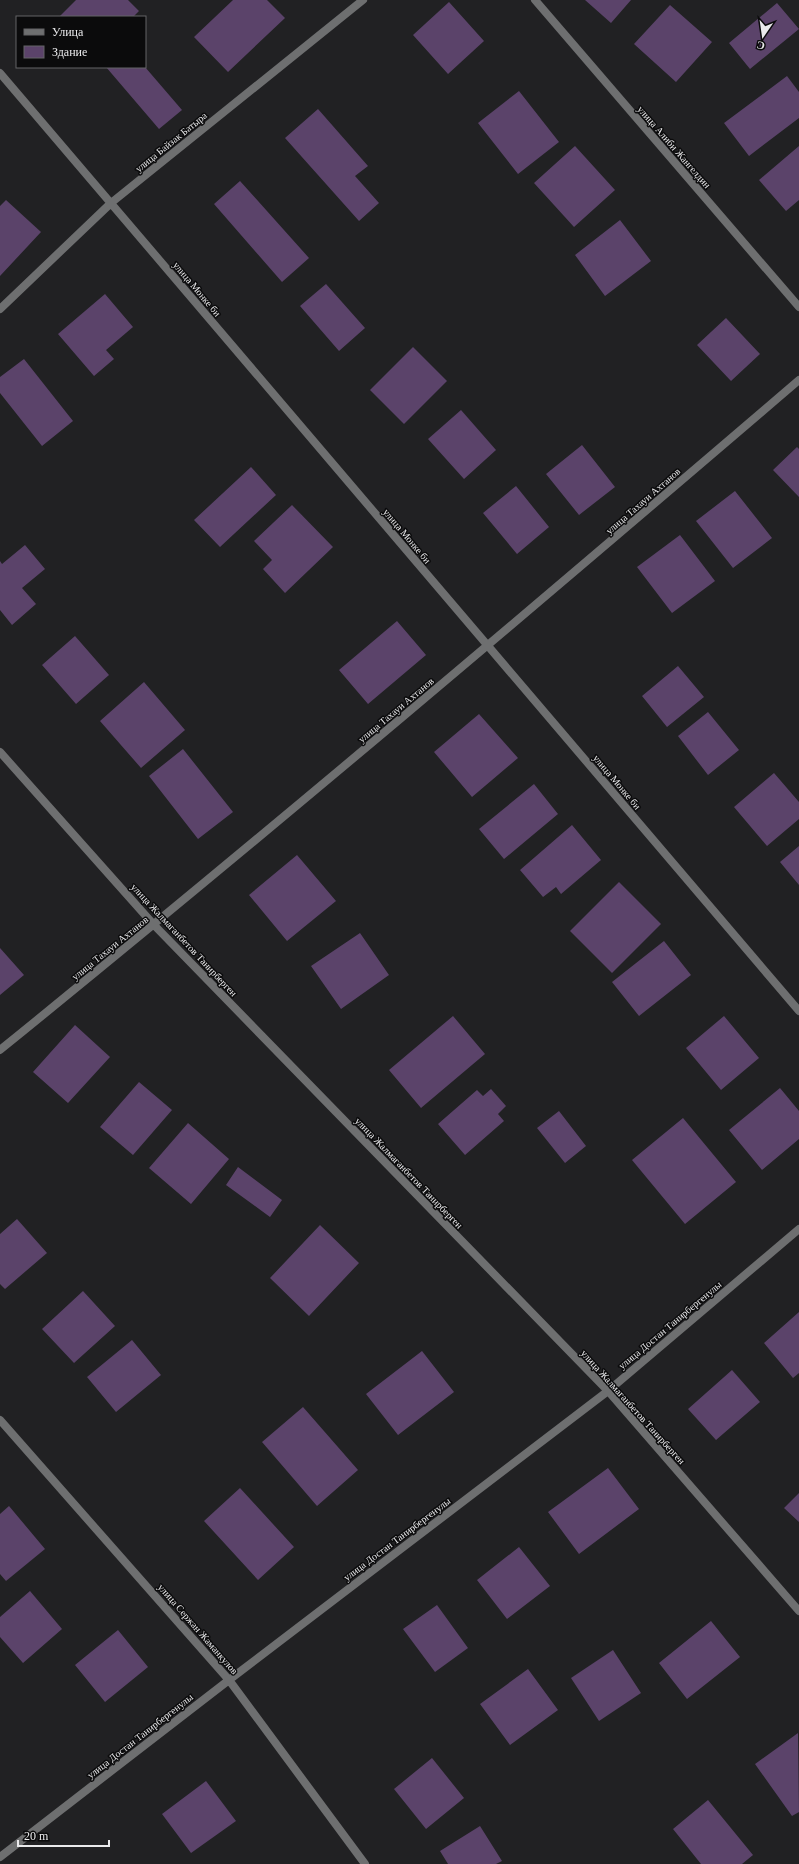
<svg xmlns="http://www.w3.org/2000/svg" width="799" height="1864" font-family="Georgia,serif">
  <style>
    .building { fill: #5b436a }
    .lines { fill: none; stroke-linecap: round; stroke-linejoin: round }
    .street { stroke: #6e6f70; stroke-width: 8 }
    .labels { text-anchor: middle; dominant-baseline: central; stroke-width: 3; stroke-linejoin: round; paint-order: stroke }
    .street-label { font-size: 10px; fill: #eaeaec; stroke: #0b0b0c }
  </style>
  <rect width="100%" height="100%" fill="#212123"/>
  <!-- building -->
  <path class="building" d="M76,0H128L139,11L133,17H59Z
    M233,0H267L285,18L228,72L194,37Z
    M585,0H631L611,23Z
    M449,2L484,41L448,74L413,35Z
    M777,3L799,29L750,69L729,43Z
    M670,5L712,42L676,82L634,44Z
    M106,67H145L182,110L159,129Z
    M787,76L799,92V118L749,156L724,123Z
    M519,91L559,142L518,174L478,123Z
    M318,109L368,166L355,176L379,203L359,221L285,138Z
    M575,146L615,190L574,227L534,183Z
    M799,146V200L786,211L759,180Z
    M240,181L309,258L282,282L214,204Z
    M6,200L41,232L0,276V206Z
    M620,220L651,261L605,296L575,255Z
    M326,284L365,328L339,351L300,306Z
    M105,294L133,327L106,350L114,359L94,376L58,334Z
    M726,318L760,354L731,381L697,345Z
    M413,347L447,381L404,424L370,390Z
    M24,359L73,421L42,446L0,393V377Z
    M461,410L496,450L464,479L428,439Z
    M582,445L615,487L579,515L546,474Z
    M797,447L799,449V497L773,470Z
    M251,467L276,495L220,547L194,520Z
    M516,486L549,527L517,554L483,513Z
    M735,491L772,538L733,568L696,521Z
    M292,505L333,547L285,593L263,569L272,560L254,541Z
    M680,535L715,581L672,613L637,567Z
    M25,545L45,569L22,588L36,604L12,625L0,610V561L2,564Z
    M397,621L426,655L368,704L339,670Z
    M75,636L109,675L76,704L42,665Z
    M678,666L704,697L667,727L642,696Z
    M144,682L185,730L141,768L100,721Z
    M708,712L739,750L708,775L678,736Z
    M479,714L518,758L472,797L434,752Z
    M183,749L233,812L198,839L149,776Z
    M774,773L799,802V819L767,846L734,807Z
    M534,784L558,814L504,859L479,829Z
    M572,825L601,860L561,894L556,887L543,897L520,870Z
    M799,846V885L780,862Z
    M297,855L336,901L287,941L249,895Z
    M619,882L661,924L612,973L570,931Z
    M360,933L389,975L341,1009L311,966Z
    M664,941L691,975L639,1016L612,982Z
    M0,948L24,975L0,995Z
    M453,1016L485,1054L421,1108L389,1070Z
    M724,1016L759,1058L721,1090L686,1048Z
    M75,1025L110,1057L68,1103L33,1072Z
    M139,1082L172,1110L133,1155L100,1127Z
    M780,1088L799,1111V1139L762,1170L729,1130Z
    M491,1089L506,1106L498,1114L504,1121L465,1155L438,1124L477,1090L483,1096Z
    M559,1111L586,1146L565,1163L537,1128Z
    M683,1118L736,1182L685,1224L632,1160Z
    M188,1123L229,1159L191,1204L149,1168Z
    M238,1167L282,1200L270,1217L226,1185Z
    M17,1219L47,1253L5,1289L0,1284V1234Z
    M320,1225L359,1263L309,1316L270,1278Z
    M83,1291L115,1326L74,1363L42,1329Z
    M799,1312V1373L793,1378L764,1343Z
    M132,1340L161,1375L116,1412L87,1377Z
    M422,1351L454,1392L398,1435L366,1394Z
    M732,1370L760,1402L716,1440L688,1409Z
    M303,1407L358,1470L317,1506L262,1442Z
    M608,1468L639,1509L579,1554L548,1512Z
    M240,1488L294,1547L258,1580L204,1521Z
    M799,1493V1522L784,1508Z
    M9,1506L45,1549L6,1581L0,1574V1514Z
    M519,1547L550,1586L507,1619L477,1580Z
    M30,1591L62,1629L23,1663L0,1637V1617Z
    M437,1605L468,1648L435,1672L403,1629Z
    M711,1621L740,1657L687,1699L659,1663Z
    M118,1630L148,1667L105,1702L75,1665Z
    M613,1650L641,1693L599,1721L571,1678Z
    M528,1669L558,1710L510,1745L480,1704Z
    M798,1733L799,1812L792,1816L755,1764Z
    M432,1758L464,1798L426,1829L394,1789Z
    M206,1781L236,1821L191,1853L162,1814Z
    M708,1800L753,1855L742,1864H701L673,1829Z
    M480,1826L502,1861L496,1864H448L440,1851Z"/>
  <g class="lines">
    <!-- street -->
    <path class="street" d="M535,0L799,307
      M0,73L799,1011
      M0,309L111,203L363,0
      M0,752L154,925L608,1391L799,1611
      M0,1050C270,831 535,606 799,380
      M0,1420L229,1680L365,1864
      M0,1857L229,1680L608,1391L799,1229"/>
  </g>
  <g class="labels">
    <!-- street labels -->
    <g class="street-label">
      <text transform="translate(171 142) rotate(-39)">улица Байзак Батыра</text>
      <text transform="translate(674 147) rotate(49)">улица Алиби Жангелдин</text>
      <text transform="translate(197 289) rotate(50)">улица Монке би</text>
      <text transform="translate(643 501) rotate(-41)">улица Тахауи Ахтанов</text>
      <text transform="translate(407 536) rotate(50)">улица Монке би</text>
      <text transform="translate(396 710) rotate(-40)">улица Тахауи Ахтанов</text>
      <text transform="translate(617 782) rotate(50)">улица Монке би</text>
      <text transform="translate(184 940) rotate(47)">улица Жалмаганбетов Танирберген</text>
      <text transform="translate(110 948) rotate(-39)">улица Тахауи Ахтанов</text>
      <text transform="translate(409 1173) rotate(46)">улица Жалмаганбетов Танирберген</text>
      <text transform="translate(670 1325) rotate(-40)">улица Достан Танирбергенулы</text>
      <text transform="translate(633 1407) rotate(48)">улица Жалмаганбетов Танирберген</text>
      <text transform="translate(397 1539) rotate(-37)">улица Достан Танирбергенулы</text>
      <text transform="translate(198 1629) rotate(49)">улица Сержан Жаманкулов</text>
      <text transform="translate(140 1736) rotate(-38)">улица Достан Танирбергенулы</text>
    </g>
  </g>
  <!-- legend -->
  <rect x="16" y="16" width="130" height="52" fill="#0b0b0c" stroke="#646466"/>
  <rect x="24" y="29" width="20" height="6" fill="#6e6f70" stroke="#646466"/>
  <text x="52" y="36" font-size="12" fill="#eaeaec">Улица</text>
  <rect x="24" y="46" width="20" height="12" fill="#5b436a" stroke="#646466"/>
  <text x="52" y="56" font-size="12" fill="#eaeaec">Здание</text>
  <!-- north arrow -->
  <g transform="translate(763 36) rotate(193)" stroke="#0b0b0c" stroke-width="3" paint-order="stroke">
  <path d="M0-3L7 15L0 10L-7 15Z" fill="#eaeaec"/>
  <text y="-6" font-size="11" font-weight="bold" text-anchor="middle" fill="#eaeaec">С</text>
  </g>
  <!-- scale -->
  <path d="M18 1840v6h91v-6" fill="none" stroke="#eaeaec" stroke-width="2"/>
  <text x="24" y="1840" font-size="12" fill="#eaeaec" stroke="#0b0b0c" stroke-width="3" paint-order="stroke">20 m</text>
</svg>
